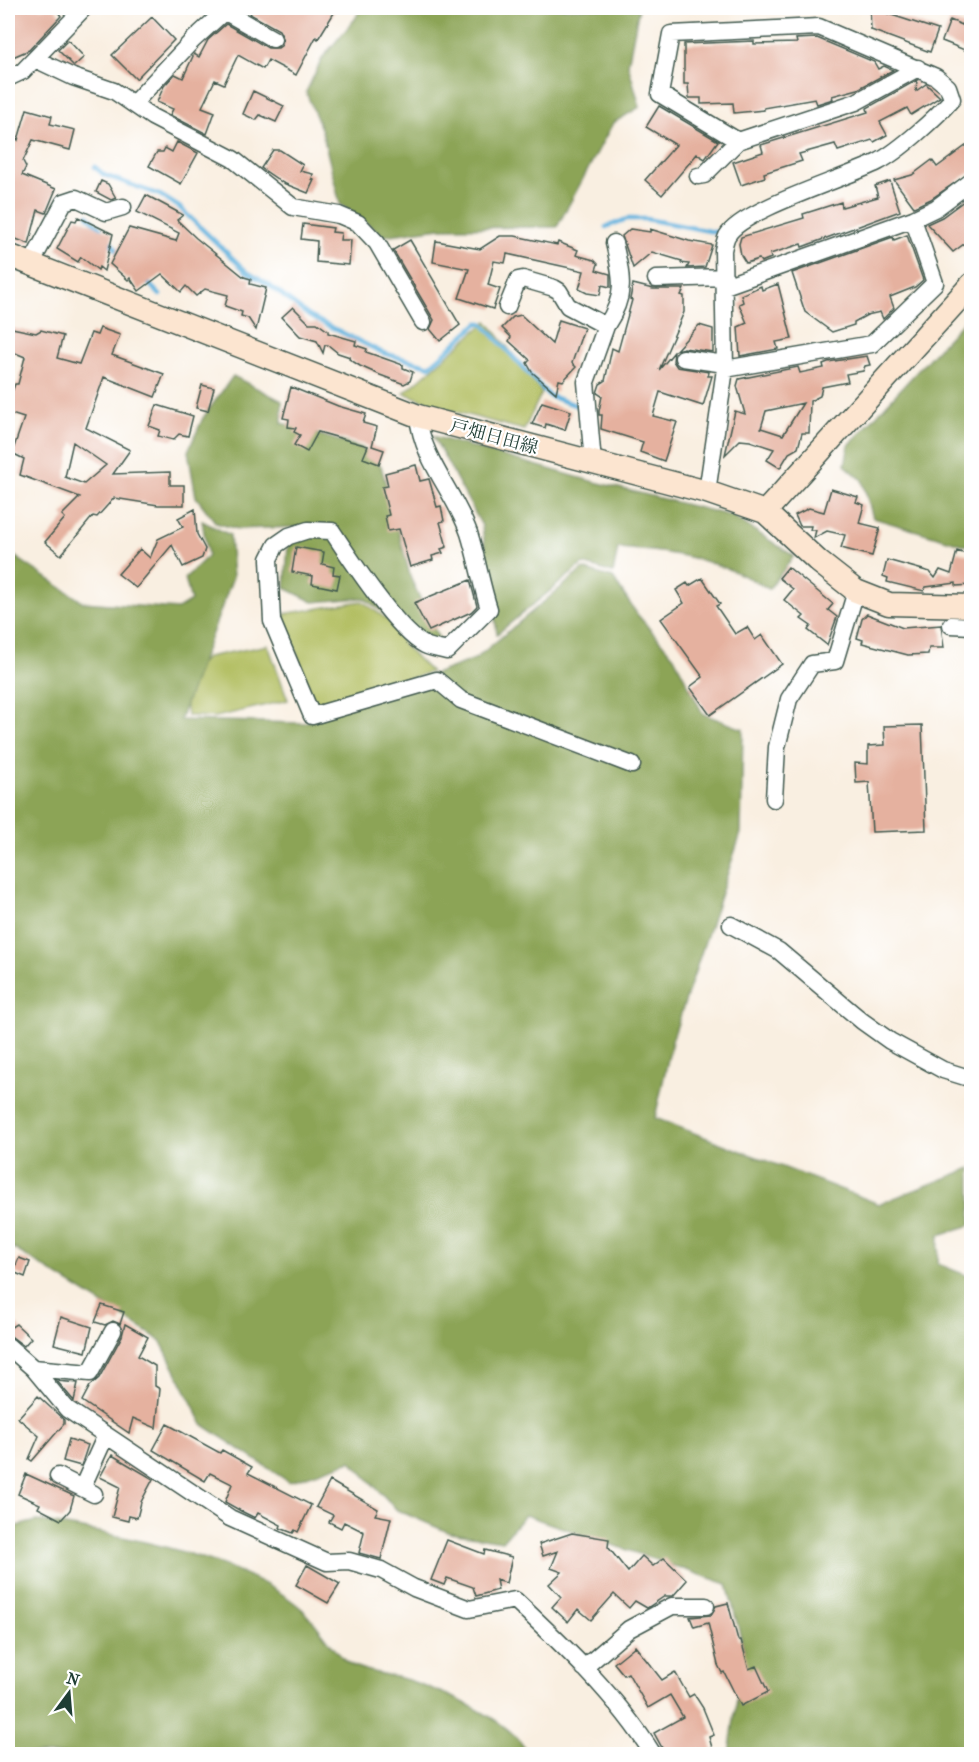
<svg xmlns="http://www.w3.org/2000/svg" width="979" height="1762" font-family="'IM FELL French Canon','Noto Serif JP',serif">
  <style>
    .green { fill: #b1bd5f; stroke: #687d4a; stroke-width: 1.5 }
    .forest { fill: #8ca456; stroke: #567045; stroke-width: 1.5 }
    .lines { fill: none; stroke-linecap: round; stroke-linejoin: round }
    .stream { stroke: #63b3de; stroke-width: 4.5 }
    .building { fill: #e5b19f; fill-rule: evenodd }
    .street-casing { stroke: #40584e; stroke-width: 19 }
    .secondary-casing { stroke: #40584e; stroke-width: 25 }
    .street { stroke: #fff; stroke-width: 16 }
    .secondary { stroke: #fce5d0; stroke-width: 22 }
    .labels { text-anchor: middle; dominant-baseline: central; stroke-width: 4.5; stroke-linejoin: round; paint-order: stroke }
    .street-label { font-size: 18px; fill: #1f3d34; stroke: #fff }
  </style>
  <rect width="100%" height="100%" fill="#fff"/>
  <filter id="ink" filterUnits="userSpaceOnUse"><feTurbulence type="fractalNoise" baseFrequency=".0167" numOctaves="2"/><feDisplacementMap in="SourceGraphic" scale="12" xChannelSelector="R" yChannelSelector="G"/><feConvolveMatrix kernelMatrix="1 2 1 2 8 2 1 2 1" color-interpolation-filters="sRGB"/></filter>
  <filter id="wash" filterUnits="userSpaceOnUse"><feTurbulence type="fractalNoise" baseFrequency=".008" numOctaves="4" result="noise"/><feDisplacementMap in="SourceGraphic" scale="24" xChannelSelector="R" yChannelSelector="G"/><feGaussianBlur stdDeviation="1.35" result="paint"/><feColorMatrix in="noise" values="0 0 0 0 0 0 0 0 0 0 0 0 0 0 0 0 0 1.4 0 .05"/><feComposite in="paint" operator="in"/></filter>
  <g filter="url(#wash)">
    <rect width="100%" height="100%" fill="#f9efe1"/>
    <!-- green -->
    <path class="green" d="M487,321L542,392L524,430L449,410L404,393Z
      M362,601L388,620L404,645L431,672L316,708L283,614Z
      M268,645L288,700L216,717L187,716L183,683L207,657Z"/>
    <!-- forest -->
    <path class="forest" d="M361,8H639L628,64L640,107L613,123L557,227L440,228L384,236L340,204L322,131L306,92L323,57L355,19Z
      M971,313V547L873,518L862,480L845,465L849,445Z
      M233,376L282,401V423L362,448L381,466L411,579L442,645L432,656L408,646L389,616L363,598L313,602L285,588L288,544L331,526L237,529L216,523L196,497L188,451L203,418Z
      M433,436L591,481L732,516L794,556L769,589C718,559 676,552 618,548L613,573L583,564L497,634L482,526Z
      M202,521L230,535L233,577L180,720L303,723L475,659L583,569L613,578L637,614L674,657L703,714L743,729L741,833L672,1041L655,1118L879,1204L971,1168V1225L939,1235L938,1264L971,1277V1754H729L744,1650L727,1584L525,1515L502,1541L450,1533L397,1510L351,1461L289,1482L203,1425L160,1340L13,1248L8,1255V552L83,602L178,609L191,601L185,578L208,556Z
      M37,1521C115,1534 242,1556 302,1609C317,1622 335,1655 350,1664C365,1673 394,1675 411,1681C443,1692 516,1721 527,1754H8V1528Z"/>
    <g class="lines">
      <!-- stream -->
      <path class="stream" d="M95,167L104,175L160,195L179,207L247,272L269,285L309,316L383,353L430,366L478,323H482L549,396L584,408
        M88,215L102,231
        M606,227L627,219H646L720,233
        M109,240L120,254
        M145,280L160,295"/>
    </g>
    <g id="blocks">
      <!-- building -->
      <path class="building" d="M8,8H55L61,16L29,50L8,59Z
        M254,8H337L318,39L316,37L296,75L268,60L263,69L238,55L224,84L215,80L202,107L215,112L207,134L170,115L173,109L157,102L164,86L175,74L183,78L194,54L199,57L208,40L226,24L268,48H278L282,45L283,38L279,30L250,14Z
        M870,8L938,30L930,52L871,30Z
        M152,17L174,40L136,79L112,55Z
        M950,20L972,29V53L942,41Z
        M817,38L874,62L878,69L884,66L893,70L858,89L832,96L833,99L817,104L815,99L764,108V110L734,113L733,103L701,104V98H689L688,84H684V44L754,41V44L797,43L796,39Z
        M68,40L84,57L74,66L58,50Z
        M917,80L916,91L926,84L940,97L911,115L907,108L880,122L887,135L874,142L872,140L838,151L835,144L799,154L802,161L764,173L765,177L741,185L733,162L763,152L761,145L868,112L867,108Z
        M253,91L284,106L276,122L260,115L256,120L243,114Z
        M659,106L718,141L705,159L697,154L662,195L645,180L676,145L646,127Z
        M27,109L52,116L50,124L75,130L70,150L33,140L23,161L26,167L22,175L56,189L46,213L38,210L29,244L8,236V127L18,140Z
        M177,142L198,153L181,184L149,166L157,152H163L165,148L172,152Z
        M967,145L972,151V171L931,199L914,207L894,180L912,175L932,160L937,167Z
        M273,150H280L303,165L300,171L313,174L312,179L314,180L308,193L283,183L261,168Z
        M101,181L108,184L116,198L111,200L96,192Z
        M890,181L900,211L802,247L801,244L770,254L771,258L761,262L759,259L746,263L741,255L739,244L741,237L804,218L803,214L841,202L842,207L878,197L875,186Z
        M146,195L183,215L177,220L196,238L244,277L251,279L250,284L266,288L256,330L248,318L241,316L242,312L225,306L228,295L205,289L196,296L186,286L181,292L162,274L139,291L130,278L128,280L110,264L129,228L176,241L179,233L137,212Z
        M972,195V238L953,252L927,224L942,217Z
        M78,217L113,234L104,271L99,267L98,270L81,257L78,262L57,249L72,220L76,221Z
        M303,224L333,228L332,232L341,233L340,240H351L349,265L316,262L317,241L301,239Z
        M630,229L650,232V229L689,241L712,245L705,267L687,268L689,264L681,263L682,261L652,252L633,268L622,236Z
        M907,235L923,280L915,287L890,297L894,308L883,319L880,312L867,315L854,322V325L832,332L805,312L792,273L893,237L894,240Z
        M500,236H515L557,245L558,242L578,250L576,255L594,260L598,264L596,270L610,274V287L602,285L600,295L587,293L579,289L584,271L507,254L505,263L494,261L488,285L500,289L493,309L459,298L469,269L433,262L436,241L480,249Z
        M410,240L460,325L440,341L430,329L434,320L393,250Z
        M633,284L653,289H684L681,295L684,296V312L659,370L674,352L673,361L677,367L709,372L708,376H712L703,406L660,392L653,416L677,422L664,461L640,452L643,442L601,429L602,415H599V411L602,396L597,393L600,384L605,381L612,348L618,351L632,300L630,299Z
        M778,284L792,339L776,342L778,349L740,356L738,327L747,323L739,304L743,302L741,295L761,286L762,290Z
        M293,307L309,323H317L328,331V333L356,341L355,345L367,349L366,352L403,365V368L413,372L410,381L404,384L380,375L360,366L349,359L350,357L338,353L328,345H325L323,353L317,341L300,336L282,317Z
        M521,315L552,344L559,320L584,328L572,363L576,367L563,381L559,380L556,393L532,372L527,363L530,360L509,341L511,337L502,328L513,317Z
        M699,325L713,329V352L684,348L676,350Z
        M12,328L36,333L41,330L63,336L57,358L79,364L91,333L97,335L100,328L120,335L112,355L164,374L155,397L104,377L86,428L130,450L113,474L170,472V485H184V505H158L114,498L97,517L93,516L61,555L45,542L65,518L62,515L80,497L20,475L24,459L12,453L24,418L8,413V403L15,384H18L25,357L8,350ZM73,442L106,465L84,484L65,477Z
        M867,356L870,365L865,366L863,371L846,374L848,382L822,387L820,396L810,401L809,433H802L798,448L789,453L780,468L767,460L774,449L750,441L740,440L725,455L735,411L745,414L737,386L739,379L798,367L800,373L824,368L823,364L828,362ZM803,403L783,435L761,428L766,411Z
        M202,385L214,388L208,411L196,408Z
        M291,387L338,406L366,414L363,423L377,427L372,446L384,450L379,464L363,458L368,446L318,432L307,452L294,445L300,435L294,432L296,428L288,427L289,419L283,418Z
        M542,402L571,411L565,430L546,424L545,428L532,424Z
        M157,405L193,416L188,436L179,434L173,440L158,436L160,430L149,426Z
        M416,465L420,481L429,479L437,507L441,506L444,521L440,522L447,547L441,549L443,553L432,556L433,560L410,567L399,529L388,531L385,516L389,515L382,487L388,486L385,473Z
        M831,489L858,497L856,502L864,505L859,523L880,528L872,556L841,548L845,535L827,531L814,538L816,530H810L811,526H800L795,515L809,508L824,512Z
        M195,509L197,534L205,549L202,558L183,567L172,545L136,588L118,574L140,549L150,558L158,539L183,527L178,518Z
        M296,547L324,552L322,564L334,567L333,574L340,575L337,589L312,584L313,576L292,572Z
        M957,551L972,556V585L956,586V583L926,587L924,591L887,582L888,578L883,576L887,560L930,572L935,578L940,570L951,574Z
        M788,567L833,604L828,610L837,617L827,645L808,630L811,626L801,619L804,616L784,600L793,589L779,578Z
        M702,578L720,604L716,606L735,634L747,627L755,640L762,635L782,664L710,715L690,687L703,677L661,619L684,603L676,590L687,583L689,586Z
        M470,580L477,606L471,612L429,631L414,603Z
        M867,614L903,628L941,625L944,648H929L928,654L908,655L862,643L863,640L857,638L862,619Z
        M922,725L926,830L872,832L869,782L856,783L855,763L868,764V746L885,745L884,726Z
        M19,1258L30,1262L25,1277L13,1272Z
        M102,1305L124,1312L120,1324L113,1321L105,1325L95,1322Z
        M61,1317L92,1327L86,1352L54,1344Z
        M16,1324L31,1338L24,1346L8,1334V1329Z
        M125,1324L148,1337L138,1356L155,1366V1386L160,1389L156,1428L133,1418L129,1433L82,1401L90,1386L99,1378L122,1336Z
        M57,1381L78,1383L74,1401Z
        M38,1396L64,1420V1424L32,1461L29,1459L39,1436L18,1418Z
        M167,1424L220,1453L222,1450L252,1467L248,1473L311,1505L298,1532L295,1530L293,1533L280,1528L281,1525L258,1513L255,1518L241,1511L225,1502L232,1484L210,1473L205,1481L153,1450Z
        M69,1439L88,1445L81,1466L63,1461Z
        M112,1455L153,1479L141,1502L137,1518L129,1516L128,1521L112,1517L120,1487L100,1477Z
        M26,1474L74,1496L70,1510L61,1520L38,1508L40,1504L18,1494Z
        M330,1481L378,1509L375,1515L391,1518L381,1559L359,1553L364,1532L344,1522L341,1528L329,1522L333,1515L316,1507Z
        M572,1533L609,1539L608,1547L628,1572L642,1556L653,1566L664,1558L687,1580L673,1596H665L647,1608L635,1601L629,1608L614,1594L591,1620L578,1609L568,1622L552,1607L561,1597L549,1584L562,1572L551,1568L558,1551L543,1556L539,1544Z
        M447,1540L484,1554L485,1550L512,1557L506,1583L496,1580L498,1590L476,1596L473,1587L447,1578L444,1585L431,1580Z
        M307,1565L340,1584L328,1603L296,1585Z
        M728,1603L738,1640H741L749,1669L756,1666L768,1692L741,1706L724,1672L722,1673L718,1665L708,1623L694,1627L690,1617L711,1615L716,1606Z
        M635,1646L662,1680L675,1672L689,1697L694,1694L703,1708L714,1735L709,1737L714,1755H666L654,1733L683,1717L670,1695L648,1708L628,1673L624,1675L614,1663Z"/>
    </g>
  </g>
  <g filter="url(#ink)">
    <use href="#blocks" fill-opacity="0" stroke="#40584e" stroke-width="1.5"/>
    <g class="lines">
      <defs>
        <path id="street" d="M224,11L273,39
          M35,59L73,77L114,91L152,117L233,159L293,207L339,215L358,223L377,243L423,322
          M8,78L23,71L84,8
          M133,104L193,40L228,8
          M698,176L704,175L738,141L856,102L918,68
          M31,264L64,202L76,198L106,212L123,207
          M656,279L725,277
          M725,286L913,219L936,208L972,181
          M507,307L518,280L523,279L554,288L559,291L568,306L606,326L586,382L593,463
          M606,326C627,295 622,277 614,243
          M683,358L725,364
          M725,369L872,344L935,283L913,219
          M418,416C422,460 455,493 469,533C477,558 481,584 489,609L447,651C440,649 431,648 425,645C398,632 349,557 332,531L308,530L289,536L276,545L269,559L272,621L312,716L437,680L461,700L632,765
          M707,492L725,369L723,250C724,246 725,240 727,236C742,209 847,178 878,162C899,151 937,117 952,99L948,87L936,77L819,27L671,34L660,94L738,141
          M951,625L972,626
          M774,799L777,747L789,699L812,664L835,661L856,591
          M731,925L779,951L862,1021L890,1041L943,1070L972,1079
          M8,1346L33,1368L67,1409L230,1518L327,1562L349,1561L381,1570L414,1588L469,1609L515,1600C565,1647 616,1695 653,1754
          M33,1368L90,1373L113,1331
          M58,1476L94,1494
          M82,1488L106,1435
          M584,1668L629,1629L672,1606H706"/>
        <path id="secondary" d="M8,255L418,416L707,492L765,512L819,562L856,591L889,604L972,606
          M765,512L972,284"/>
      </defs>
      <!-- street casing -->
      <use href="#street" class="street-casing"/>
      <!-- secondary casing -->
      <use href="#secondary" class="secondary-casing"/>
      <!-- street -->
      <use href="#street" class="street"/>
      <!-- secondary -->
      <use href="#secondary" class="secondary"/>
    </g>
  </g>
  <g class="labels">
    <!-- street labels -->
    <g class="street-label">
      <text transform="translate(494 437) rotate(15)">戸畑日田線</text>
    </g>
  </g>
  <!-- margin -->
  <rect width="979" height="1762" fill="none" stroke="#fff" stroke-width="30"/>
  <!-- north arrow -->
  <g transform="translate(69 1693) rotate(16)" stroke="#ffffff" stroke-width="4.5" paint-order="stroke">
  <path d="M0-4.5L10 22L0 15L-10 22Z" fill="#1f3d34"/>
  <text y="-9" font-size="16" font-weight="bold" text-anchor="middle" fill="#1f3d34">N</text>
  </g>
</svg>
